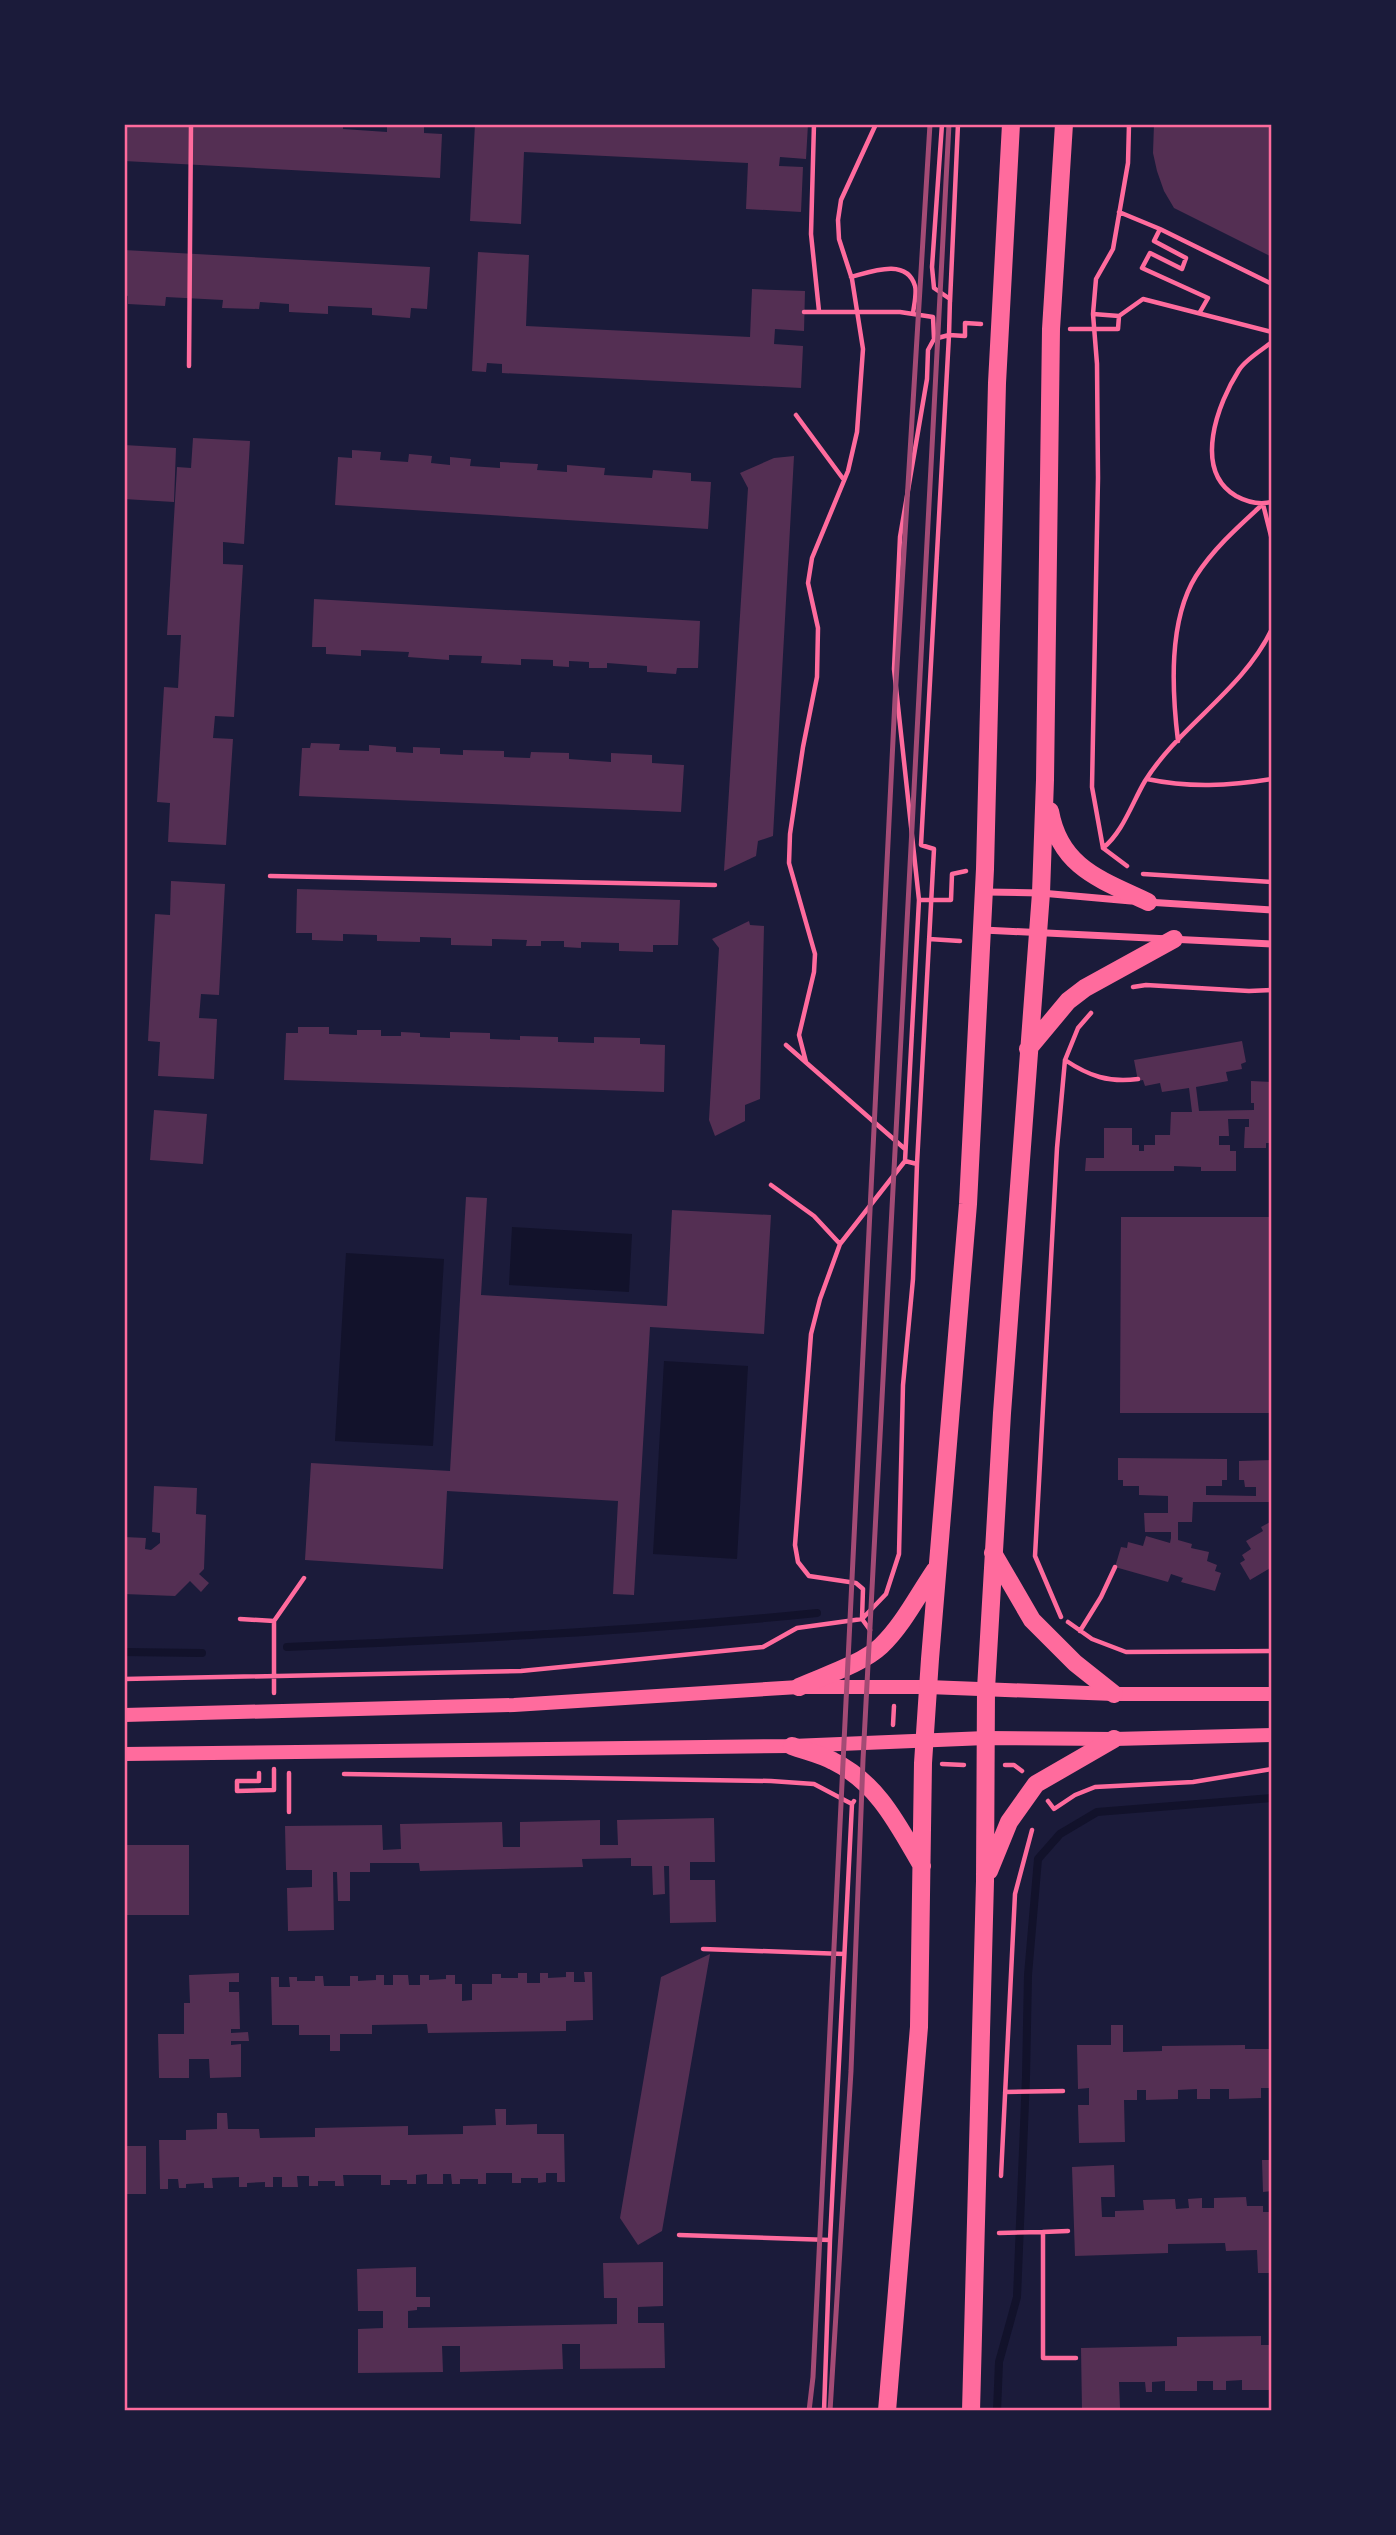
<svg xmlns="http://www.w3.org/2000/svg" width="1396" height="2535" font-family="Helvetica,sans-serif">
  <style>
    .water { fill: #12122b }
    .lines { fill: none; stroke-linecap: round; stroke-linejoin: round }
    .stream { stroke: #12122b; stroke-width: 8 }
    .building { fill: #542f53 }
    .path { stroke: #ff6b9d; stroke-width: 4.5 }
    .minor { stroke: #ff6b9d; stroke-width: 7 }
    .secondary { stroke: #ff6b9d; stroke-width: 14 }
    .primary { stroke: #ff6b9d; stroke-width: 18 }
    .rail { stroke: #a44b75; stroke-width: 5 }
    .neatline { fill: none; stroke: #ff6b9d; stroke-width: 2.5 }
  </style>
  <rect width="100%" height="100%" fill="#1b1b3a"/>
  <!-- water -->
  <path class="water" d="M512,1227L632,1234L629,1292L509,1285Z
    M346,1253L444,1259L433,1446L335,1441Z
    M664,1361L748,1366L737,1559L653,1554Z"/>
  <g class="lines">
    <!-- stream -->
    <path class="stream" d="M287,1647C464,1639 641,1631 817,1613
      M124,1652L202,1653
      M997,2411L999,2362L1017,2297L1026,2077L1028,1975L1038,1859L1060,1834L1097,1812L1272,1798"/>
  </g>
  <!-- building -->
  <path class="building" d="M124,124H272L304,127V124H343V129L387,132V124L424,126V133L442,134L440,178L124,161Z
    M475,124H808L806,159L780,157L779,166L803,167L801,212L746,209L748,163L524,152L521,224L470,221Z
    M1154,124H1272V257L1174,208L1164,191L1157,171L1153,153Z
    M124,250L430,267L427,309L411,308L410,318L372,315V308L328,306V314L289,312V304L260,302L259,309L222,308L223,300L166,297L165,306L128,304V296L124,295Z
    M478,252L529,255L526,326L750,337L752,289L805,291L804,331L775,329L774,344L803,346L801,388L502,373V364L487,363L486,372L472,371Z
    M193,438L250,441L244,544L223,542V564L243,565L234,717L215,716L213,738L233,739L226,845L168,842L170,803L157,802L164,687L178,688L181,635H167L177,467L191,468Z
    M124,445L176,448L174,502L124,499Z
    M352,450L381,452L380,460L408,462L409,454L432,456L431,463L450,465V457L471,459L470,466L500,468V462L538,464L537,470L567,472V465L605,468L604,475L652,478L653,470L691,473V481L711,482L708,529L335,505L338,457L352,458Z
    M794,456L773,836L758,841L756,856L724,871L748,488L740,473L774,458Z
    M314,599L700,621L698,668H677L676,674L647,672V666L607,663V668H589V662L569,661V667L553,666V660L521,659V665L481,663L482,656L449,655V660L408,657L409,652L361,650V656L326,654V647H312Z
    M311,743L340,744L339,750L369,751V745L396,747V752L413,753V747L440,748V754L463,755V750L504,751V757L530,758L531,752L569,753V759L611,762V753L652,755V763L684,765L681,812L299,796L302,748H310Z
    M171,881L225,884L219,995L201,994L199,1018L217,1019L214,1079L158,1076L160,1042L148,1041L155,914L170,915Z
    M297,889L680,900L678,945H653V952L619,951V943L581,942V948L564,947V941H541V946H526L527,940L492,939V946L451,945V938L420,937V942L377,941V935L343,934V941L312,940V933H296Z
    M749,921L750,925L764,926L760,1099L745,1105V1121L715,1136L709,1120L719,948L712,939Z
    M298,1027H329V1034L357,1035V1030H381V1036H401V1032L420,1033V1037L450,1038V1032L490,1033V1039L520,1040V1036L558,1037V1042L594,1043V1037L640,1038V1044L665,1045L664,1092L284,1080L286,1033H298Z
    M1242,1041L1246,1062L1241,1064L1242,1069L1226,1072L1228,1081L1196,1087L1199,1111L1254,1110V1103H1251V1081L1272,1082V1143H1266V1148H1244L1245,1127H1249V1119H1228L1229,1136H1219V1145H1230V1151H1236V1171H1201V1167L1174,1166V1171H1085L1086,1158H1104V1128H1132V1145H1139V1151H1144V1145H1155V1135H1170L1171,1112H1192L1189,1088L1162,1092L1160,1083L1145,1086L1143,1080L1138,1081L1134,1060Z
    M154,1110L207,1114L203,1164L150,1160Z
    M466,1197L487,1198L481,1295L667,1306L672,1210L771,1215L764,1334L650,1327L634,1595L613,1594L618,1501L447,1491L443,1569L305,1560L311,1463L450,1471Z
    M1121,1217H1272V1413H1120Z
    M1118,1458L1227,1459V1480H1222V1486H1206V1495L1256,1496V1487H1245L1244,1480H1239V1461L1272,1460V1502H1193L1192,1522H1178V1540L1192,1544L1191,1548L1209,1552L1207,1561L1217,1565L1215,1571L1221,1573L1215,1591L1181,1582L1183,1578L1171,1574L1168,1582L1115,1567L1121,1547L1127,1548L1128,1542L1143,1546L1146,1536L1170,1543L1171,1538V1532H1145L1144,1513H1168V1496L1139,1495V1486H1123V1480H1118Z
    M154,1486L197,1488L196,1514L206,1515L204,1569L199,1574L209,1583L201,1592L190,1581L175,1596L124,1594V1537L146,1538L145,1549L151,1550L160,1543V1533L152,1532Z
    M1272,1521V1567L1250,1580L1240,1563L1245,1560L1242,1555L1251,1549L1246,1541L1263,1531L1261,1527Z
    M714,1818L715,1862H690V1880H715L716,1922L670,1923L669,1866H664L665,1894L653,1895L652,1866H631V1858L582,1859L583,1867L420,1871L419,1863H370V1872H350V1901H338L337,1872H333L334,1930L288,1931L287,1888L312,1887V1870H286L285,1826L382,1825L383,1850L401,1849L400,1824L502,1822L503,1847H520V1822L600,1820V1845H618L617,1820Z
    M124,1845H189V1915H124Z
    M710,1954L662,2231L638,2245L620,2218L661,1977Z
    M566,1972H574V1982H585L584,1972H592L593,2020L566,2021V2031L428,2033L427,2024L372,2025V2034H340V2051H330V2035H299V2025H272L271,1977H279V1987H290L289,1977H297V1981H315V1976H323L324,1986H350V1976H358V1981L376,1980V1975H384V1985H393V1975H408L409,1985H420V1975H429V1980L446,1979V1975H455V1984H462V2001L472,2000V1984H492V1974H501V1978H518V1973H527V1983H540V1973H548V1978L566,1977Z
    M239,1973V1982H229V1992H239L240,2029H231V2033L248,2032L249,2041H231V2045L241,2044V2077L210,2078L209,2059H189V2078H159L158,2034H184V2003H190L189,1975Z
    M1111,2025H1123V2052L1162,2051V2046L1245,2045V2049H1272V2088H1261V2098L1229,2099V2089H1210V2099H1197V2089L1178,2090V2099L1146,2100V2090H1137V2100H1124L1125,2142L1079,2143L1078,2105H1089V2088L1078,2089L1077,2045H1111Z
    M495,2109H506V2125L537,2124V2134H564L565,2182H557V2173H546V2182L538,2183V2178H521V2183H512V2173H486V2184H478V2179H460V2184H452L451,2174H443V2184H427V2174L416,2175V2184H407V2180H390V2185H381V2175H343L344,2186H335V2181H318V2186H309V2176H297L298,2187H282V2177H273V2187H265V2182L247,2183V2187H239V2177L212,2178L213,2188H204V2183L186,2184V2188H179L178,2179H168V2189H160L159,2140H186V2130L217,2129V2113H227L228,2129H259L260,2138L315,2137V2128L408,2126V2135L463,2134V2126L496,2125Z
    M124,2146H146V2194H124Z
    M1262,2160H1272V2191L1263,2192Z
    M1114,2165L1115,2197H1101L1102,2217H1115V2211L1144,2210L1143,2200L1175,2199L1176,2209L1189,2208L1188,2199L1202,2198V2208H1214V2198L1246,2197L1247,2206H1263V2212H1272L1270,2273H1258L1257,2250L1226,2251L1225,2243L1168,2244V2253L1075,2256L1072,2167Z
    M663,2262V2306L638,2307V2323H664L665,2368L580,2369V2344H562L563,2369L460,2372V2346H442L443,2372L358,2373V2329L383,2328V2311H358L357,2269L416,2267V2297H430V2307H417V2310L408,2311V2328L617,2324V2298H604L603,2263Z
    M1261,2336V2345H1272V2390H1242V2380L1226,2381V2390H1213V2381H1197V2391H1165V2381L1152,2382V2392H1146L1145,2382H1119L1120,2408H1130V2411H1082L1081,2348L1177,2346V2337Z"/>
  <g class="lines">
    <!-- path -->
    <path class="path" d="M814,124L811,234L819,311
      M1119,212L1160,229
      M851,277C870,272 907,257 915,286C917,293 914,305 913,313
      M950,302L958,124
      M804,312H900L933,317L934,339
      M1200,312L1208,298L1142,268L1150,253L1182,269L1186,258L1154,241L1160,229L1272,284
      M1093,314L1119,316L1143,299L1272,332
      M1070,329H1118L1119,316
      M949,335L965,336V323L981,324
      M1272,342C1262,350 1246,359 1239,370C1218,403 1192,470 1236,496C1247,502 1259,505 1272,502
      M189,366L191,124
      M796,415L844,480
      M1263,504L1272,540
      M1178,741C1172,691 1168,621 1196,576C1214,548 1239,526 1263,504
      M1147,779C1189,788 1229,786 1272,779
      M1103,848C1123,832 1132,803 1145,781C1180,725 1242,691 1272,629
      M1127,866L1103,848L1092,787L1098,478L1097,364L1093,314L1096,279L1113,249L1128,163L1129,124
      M1143,874L1272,882
      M270,876L715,885
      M919,900H951L952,874L966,871
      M929,939L960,941
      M1133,987L1146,985L1249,991L1272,990
      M786,1045L905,1149
      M1065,1060C1089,1076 1109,1083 1138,1079
      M806,1062L799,1035L814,972L815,954L789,863L790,834L803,747L817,677L818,628L808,583L812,558L848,471L857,432L863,349L852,279L839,239L838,220L841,200L876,124
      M917,1164L934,849L921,845L949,335
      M771,1185L814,1216L840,1244
      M1061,1617L1035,1556L1057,1148L1065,1060L1078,1028L1091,1013
      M240,1619L274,1621L304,1578
      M274,1621V1693
      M1068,1622L1092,1639L1126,1652L1272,1651
      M870,1630L862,1619L863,1589L856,1583L809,1576L798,1562L795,1545L811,1334L820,1299L840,1244L905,1161L919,900L894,669L900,537L927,379L928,350L934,339L949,335L950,299L934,288L932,267L942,124
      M1080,1631L1101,1597L1115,1567
      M124,1679L521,1671L763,1647L797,1628L862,1619L886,1594L899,1554L903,1385L913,1279L917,1164L905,1161
      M893,1725L894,1706
      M942,1764L964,1765
      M1005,1765H1014L1022,1771
      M259,1773V1781H237V1791L274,1790V1769
      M289,1773V1812
      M344,1774L771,1781L814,1784L852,1804
      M1048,1801L1054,1809L1075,1795L1095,1787L1193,1782L1272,1769
      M703,1949L844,1954
      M1005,2092L1063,2091
      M1001,2176L1015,1894L1032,1830
      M1068,2231L1043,2232V2358H1076
      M999,2233L1043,2232
      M679,2235L830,2240
      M824,2411L830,2240L852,1804L854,1801"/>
    <!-- minor -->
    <path class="minor" d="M986,892L1041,893L1131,901
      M1147,902L1272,910
      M983,930L1272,944"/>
    <!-- secondary -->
    <path class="secondary" d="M124,1715L514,1705L799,1687H928L1114,1694H1272
      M124,1754L792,1746L986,1738L1114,1739L1272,1735"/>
    <!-- primary -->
    <path class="primary" d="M1050,811C1060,868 1102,880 1148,902
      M1028,1049L1068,1001L1085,988L1174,939
      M993,1553L1032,1620L1075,1663L1114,1694
      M799,1687C823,1676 862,1664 881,1646C903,1625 918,1595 935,1570
      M792,1746C805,1751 820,1754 833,1761C878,1783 898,1825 922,1866
      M989,1871L1009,1822L1036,1784L1114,1739
      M887,2411L919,2027L923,1763L930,1659L968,1204L985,869L997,383L1011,124
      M971,2411L985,1881L986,1689L1002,1413L1041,893L1045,780L1051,329L1064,124"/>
    <!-- rail -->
    <path class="rail" d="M809,2411L813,2377L895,699L930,124
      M830,2411L851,2071L863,1760L949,124"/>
  </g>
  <!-- border -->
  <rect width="1396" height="2535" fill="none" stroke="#1b1b3a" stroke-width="252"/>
  <rect x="126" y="126" width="1144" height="2283" class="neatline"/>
</svg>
